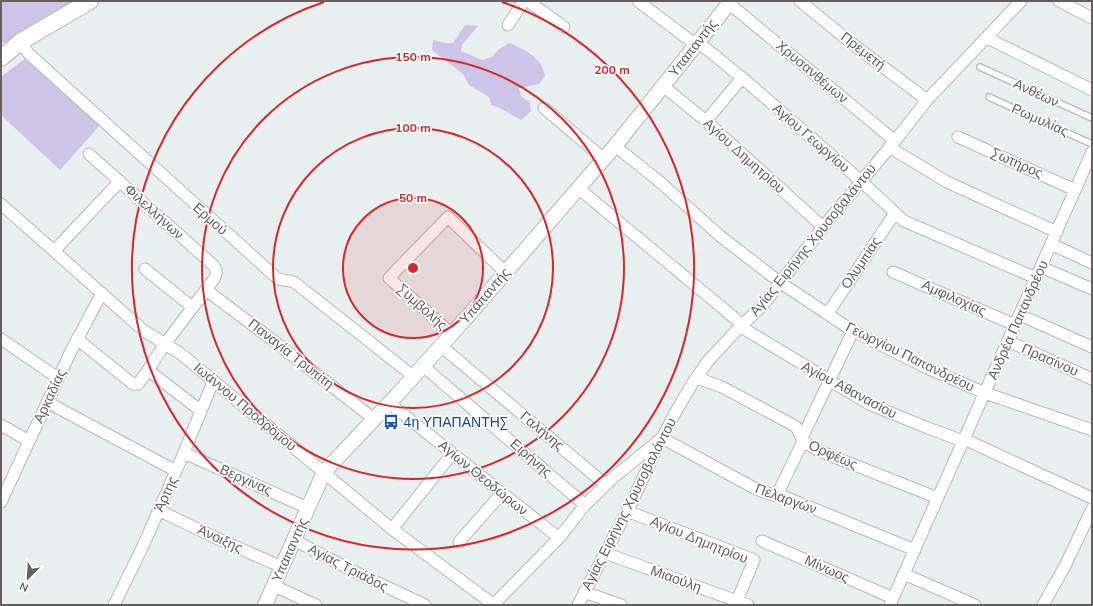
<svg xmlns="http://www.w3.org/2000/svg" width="1093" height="606" font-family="'Nunito Sans',sans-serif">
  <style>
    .green { fill: #cdc4e7 }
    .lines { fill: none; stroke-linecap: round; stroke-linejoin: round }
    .service-casing { stroke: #bdb7b7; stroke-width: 8 }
    .minor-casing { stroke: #bdb7b7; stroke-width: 13 }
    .tertiary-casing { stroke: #bdb7b7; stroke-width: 16 }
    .secondary-casing { stroke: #bdb5b6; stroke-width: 18 }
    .service { stroke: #fff; stroke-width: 5.5 }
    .minor { stroke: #fff; stroke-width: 11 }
    .tertiary { stroke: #fff; stroke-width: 14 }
    .secondary { stroke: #fff; stroke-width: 16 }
    .ring { fill: none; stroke: #d62828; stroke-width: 2 }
    .labels { text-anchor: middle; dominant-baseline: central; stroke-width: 3.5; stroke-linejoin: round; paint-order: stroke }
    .street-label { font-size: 14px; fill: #665e5f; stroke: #fff }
    .transit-label { font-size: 14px; fill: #164399; stroke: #fff; text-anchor: start }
    .centre { fill: #d62828; stroke: #fff; stroke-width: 2 }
    .ring-label { font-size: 12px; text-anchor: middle; font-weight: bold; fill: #d62828; stroke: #fff; stroke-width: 3.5; stroke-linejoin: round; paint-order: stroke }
  </style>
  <rect width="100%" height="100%" fill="#e7eff0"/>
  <!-- green -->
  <path class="green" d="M1,1H84L1,44Z
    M465,25L478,26L462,45L461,51L482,60L492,57L499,49L510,43C526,51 542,57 545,76L539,84L519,88L521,96L530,103L531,111L521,120L498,107L491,105L489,97L469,85L463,74L432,50L433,40L446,43H453Z
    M27,57L100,125L60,170L1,115V77Z"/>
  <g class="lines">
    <defs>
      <path id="service" d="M980,67L1092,118
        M989,97L1092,144"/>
      <path id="minor" d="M528,1L564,27
        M638,1L696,45
        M726,1L895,141
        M800,1L850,42L927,100
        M1059,1L1092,18
        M508,25L524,1
        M987,38L1092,90
        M698,42L746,81L861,181L904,221L1036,278
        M14,44L20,42L28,53L277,278C282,282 288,279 294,282L413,376
        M663,86L706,121L823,227
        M544,108L604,159
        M706,121L742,78
        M958,137L1075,190
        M615,146L660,182L720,236L781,283L853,331L927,368L985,393L1092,430
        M889,147L947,182L1057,232
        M89,154L213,265C217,270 217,273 214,279L165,344L148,370
        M578,188L743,325
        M1,204L143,330L181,354L392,529L494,605
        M1051,244L1092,263
        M54,251L120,181
        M1041,267L1092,289
        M145,269L192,307
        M893,272L1015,325
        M206,290L270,338L374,419
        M828,313L895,213
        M1020,315L1092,347
        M741,327L869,404L928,428L963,441
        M452,334L389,278L448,217L505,272
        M1,339L58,378
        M77,339L133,384H138L148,370L201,411
        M1008,341L1092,379
        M441,346L606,485
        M423,366L585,505
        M697,378L722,387L795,426L798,430L803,441L819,451L938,498
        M47,402L176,471
        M389,403L559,538
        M1,425L29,441
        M802,438L853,331
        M964,439L1092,498
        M184,453L308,508
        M777,495L803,441
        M1,502L71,351L102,293
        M158,510L214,537L282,567
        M627,511L754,560L737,601
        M392,529L452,454
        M294,540L357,573L425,605
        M762,541L893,598
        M459,542L502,493
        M605,553L748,605
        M904,574L975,605
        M274,586L316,605
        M584,592L621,605
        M114,605L143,546L180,462L213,382
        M493,605L559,538L585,505L614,477L662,438L756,489L773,495L785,497L915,550
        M578,605L632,502L653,456L674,415L692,384L708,361L735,332L763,305L823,227L895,141L927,100L1021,1
        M890,605L1092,152
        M1043,605L1065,566L1092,509"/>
      <path id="tertiary" d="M265,605L324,472L396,396L467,317L615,146L731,1"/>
      <path id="secondary" d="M1,58L20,42L90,1"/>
    </defs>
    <!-- service casing -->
    <use href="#service" class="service-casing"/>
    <!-- minor casing -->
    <use href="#minor" class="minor-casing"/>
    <!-- tertiary casing -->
    <use href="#tertiary" class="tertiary-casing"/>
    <!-- secondary casing -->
    <use href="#secondary" class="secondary-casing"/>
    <!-- service -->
    <use href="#service" class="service"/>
    <!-- minor -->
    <use href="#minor" class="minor"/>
    <!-- tertiary -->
    <use href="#tertiary" class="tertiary"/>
    <!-- secondary -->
    <use href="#secondary" class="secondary"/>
  </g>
  <!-- distance rings -->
  <circle cx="413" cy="268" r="70" fill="#d62828" fill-opacity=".12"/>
  <g class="ring">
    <circle cx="413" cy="268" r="70"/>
    <circle cx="413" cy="268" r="140"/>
    <circle cx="413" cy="268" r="211"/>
    <path d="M502 2A281 281 0 1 1 324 2"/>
  </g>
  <!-- icons -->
  <defs>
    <symbol id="bus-bare" viewBox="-9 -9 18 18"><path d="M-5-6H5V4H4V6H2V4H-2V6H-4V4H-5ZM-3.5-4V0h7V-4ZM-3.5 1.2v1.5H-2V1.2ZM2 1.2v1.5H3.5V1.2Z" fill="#1a4fb4" stroke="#fff" stroke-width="2.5" paint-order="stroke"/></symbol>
  </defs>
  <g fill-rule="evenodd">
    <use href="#bus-bare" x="380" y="411" width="22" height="22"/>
  </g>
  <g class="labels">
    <!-- street labels -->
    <g class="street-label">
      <text transform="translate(693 48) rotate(-52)">Υπαπαντής</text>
      <text transform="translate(863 51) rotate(38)">Πρεμετή</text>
      <text transform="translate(812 72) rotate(40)">Χρυσανθέμων</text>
      <text transform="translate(1036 93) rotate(25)">Ανθέων</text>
      <text transform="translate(1040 120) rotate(24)">Ρωμυλίας</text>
      <text transform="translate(811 138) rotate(41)">Αγίου Γεωργίου</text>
      <text transform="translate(744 156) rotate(42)">Αγίου Δημητρίου</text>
      <text transform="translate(1017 163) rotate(24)">Σωτήρος</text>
      <text transform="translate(154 212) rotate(42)">Φιλελλήνων</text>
      <text transform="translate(210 219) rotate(42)">Ερμού</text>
      <text transform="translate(813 240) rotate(-51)">Αγίας Ειρήνης Χρυσοβαλάντου</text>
      <text transform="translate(861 263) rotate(-56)">Ολυμπίας</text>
      <text transform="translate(485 296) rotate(-49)">Υπαπαντής</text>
      <text transform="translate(954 298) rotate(24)">Αμφιλοχίας</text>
      <text transform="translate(422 307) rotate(42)">Συμβολής</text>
      <text transform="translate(1018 320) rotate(-66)">Ανδρέα Παπανδρέου</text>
      <text transform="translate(291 354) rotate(38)">Παναγία Τρυπίτη</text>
      <text transform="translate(910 357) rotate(26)">Γεωργίου Παπανδρέου</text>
      <text transform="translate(1050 360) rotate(24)">Πρασίνου</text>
      <text transform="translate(849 390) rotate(28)">Αγίου Αθανασίου</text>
      <text transform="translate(50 396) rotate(-65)">Αρκαδίας</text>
      <text transform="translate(245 407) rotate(40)">Ιωάννου Προδρόμου</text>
      <text transform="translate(542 431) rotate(40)">Γαλήνης</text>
      <text transform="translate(833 455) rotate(24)">Ορφέως</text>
      <text transform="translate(531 458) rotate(41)">Ειρήνης</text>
      <text transform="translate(483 478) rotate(39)">Αγίων Θεοδώρων</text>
      <text transform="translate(246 480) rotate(24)">Βεργίνας</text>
      <text transform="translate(166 494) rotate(-65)">Άρτης</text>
      <text transform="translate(786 499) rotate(20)">Πελαργών</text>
      <text transform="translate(629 504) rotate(-63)">Αγίας Ειρήνης Χρυσοβαλάντου</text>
      <text transform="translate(220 539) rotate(25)">Άνοιξης</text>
      <text transform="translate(699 540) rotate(22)">Αγίου Δημητρίου</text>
      <text transform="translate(290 550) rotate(-66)">Υπαπαντής</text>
      <text transform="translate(348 568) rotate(27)">Αγίας Τριάδος</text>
      <text transform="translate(827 569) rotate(24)">Μίνωος</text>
      <text transform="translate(676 579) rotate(20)">Μιαούλη</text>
    </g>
    <!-- transit labels -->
    <g class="transit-label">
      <text x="403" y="422">4η ΥΠΑΠΑΝΤΗΣ</text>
    </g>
  </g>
  <circle cx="413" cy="268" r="6" class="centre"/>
  <g class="ring-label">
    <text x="413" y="61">150 m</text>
    <text x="612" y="74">200 m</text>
    <text x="413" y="132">100 m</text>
    <text x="413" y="202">50 m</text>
  </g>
  <!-- border -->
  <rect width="1093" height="606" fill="none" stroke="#665e5f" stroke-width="4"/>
  <!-- north arrow -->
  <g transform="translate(28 578) rotate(204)" stroke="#ffffff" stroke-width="3" paint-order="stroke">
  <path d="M0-3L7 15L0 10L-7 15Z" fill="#665e5f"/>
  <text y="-6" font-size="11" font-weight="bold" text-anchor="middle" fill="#665e5f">N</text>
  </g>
</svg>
